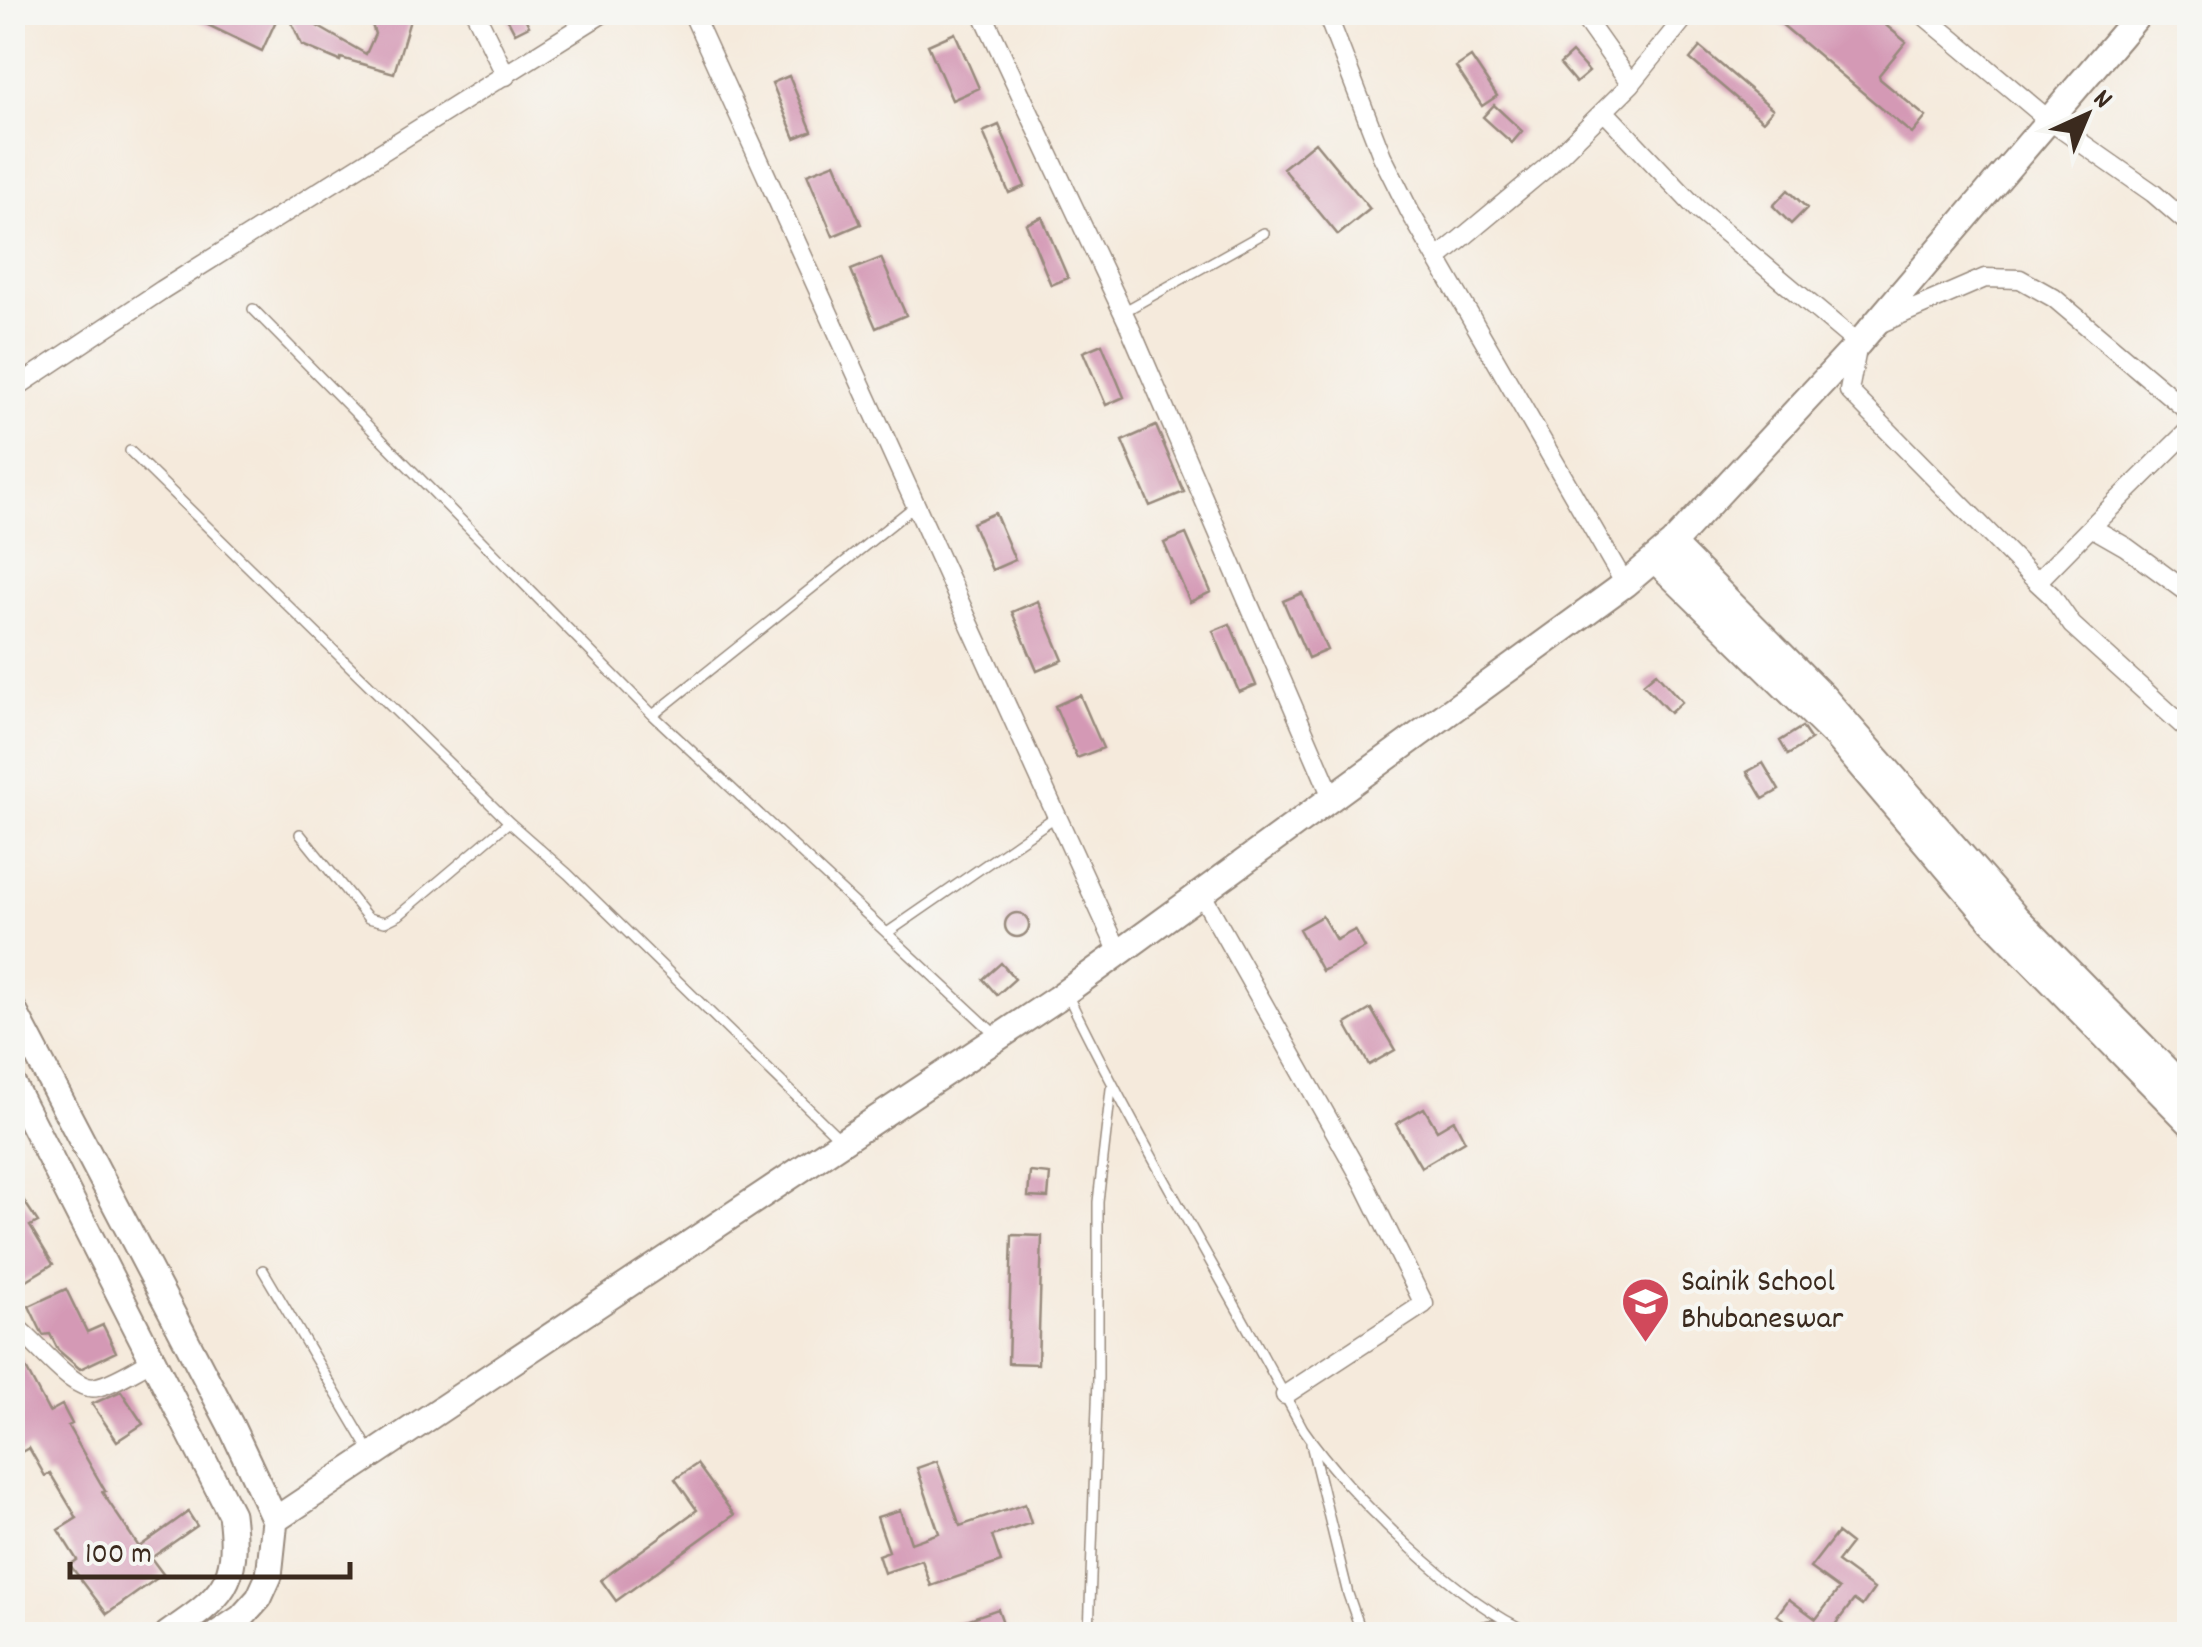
<svg xmlns="http://www.w3.org/2000/svg" width="2202" height="1647" font-family="Dekko,sans-serif">
  <style>
    .building { fill: #d499b5 }
    .lines { fill: none; stroke-linecap: round; stroke-linejoin: round }
    .lane-casing { stroke: #988a7d; stroke-width: 12 }
    .street-casing { stroke: #988a7d; stroke-width: 21 }
    .secondary-casing { stroke: #988a7d; stroke-width: 29 }
    .lane { stroke: #fff; stroke-width: 9 }
    .street { stroke: #fff; stroke-width: 18 }
    .secondary { stroke: #fff; stroke-width: 25 }
    .labels { text-anchor: middle; dominant-baseline: central; stroke-width: 9; stroke-linejoin: round; paint-order: stroke }
    .poi-label { font-size: 32px; fill: #3b2a1e; stroke: #f6f6f2; text-anchor: start }
  </style>
  <rect width="100%" height="100%" fill="#f6f6f2"/>
  <filter id="ink" filterUnits="userSpaceOnUse"><feTurbulence type="fractalNoise" baseFrequency=".01" numOctaves="2"/><feDisplacementMap in="SourceGraphic" scale="20" xChannelSelector="R" yChannelSelector="G"/><feConvolveMatrix kernelMatrix="1 2 1 2 8 2 1 2 1" color-interpolation-filters="sRGB"/></filter>
  <filter id="wash" filterUnits="userSpaceOnUse"><feTurbulence type="fractalNoise" baseFrequency=".0048" numOctaves="4" result="noise"/><feDisplacementMap in="SourceGraphic" scale="40" xChannelSelector="R" yChannelSelector="G"/><feGaussianBlur stdDeviation="2.25" result="paint"/><feColorMatrix in="noise" values="0 0 0 0 0 0 0 0 0 0 0 0 0 0 0 0 0 1.4 0 .05"/><feComposite in="paint" operator="in"/></filter>
  <g filter="url(#wash)">
    <rect width="100%" height="100%" fill="#f5eadc"/>
    <g id="blocks">
      <!-- building -->
      <path class="building" d="M181,12H280L262,51Z
        M287,12H313L317,26L366,54L375,34L368,12H408L410,20L394,73L341,58L340,61L302,45Z
        M504,12H522L529,26L515,33Z
        M1767,12H1870L1906,42L1879,75L1880,79L1926,117L1912,134Z
        M955,33L979,88L952,100L928,45Z
        M1700,47L1773,109L1763,121L1690,59Z
        M1572,53L1589,72L1576,83L1560,64Z
        M1471,57L1497,96L1482,106L1456,67Z
        M789,76L812,131L795,138L772,83Z
        M1494,105L1522,131L1512,143L1483,117Z
        M999,125L1025,186L1009,193L983,132Z
        M1315,142L1370,209L1338,235L1283,168Z
        M835,163L861,224L833,236L807,174Z
        M1788,190L1807,208L1791,224L1773,206Z
        M1042,217L1068,278L1051,285L1026,224Z
        M881,258L906,315L876,328L851,270Z
        M1102,344L1124,397L1106,405L1083,352Z
        M1156,426L1184,492L1150,506L1122,441Z
        M995,513L1015,560L992,570L972,523Z
        M1186,534L1211,592L1190,602L1164,543Z
        M1302,593L1327,650L1308,658L1283,601Z
        M1038,601L1063,660L1037,671L1012,612Z
        M1230,624L1256,685L1239,692L1213,631Z
        M1656,673L1682,702L1670,713L1643,684Z
        M1080,695L1103,748L1077,758L1055,706Z
        M1802,727L1811,740L1788,755L1780,741Z
        M1763,763L1779,790L1763,799L1747,772Z
        M1005 925a12 12 0 1 1 24 0a12 12 0 1 1-24 0Z
        M1322,916L1336,940L1355,930L1365,948L1322,971L1299,929Z
        M1001,963L1015,979L997,995L983,979Z
        M1371,1009L1395,1050L1369,1065L1346,1024Z
        M1424,1108L1437,1130L1454,1120L1465,1141L1421,1167L1396,1124Z
        M1030,1172L1050,1174L1048,1198L1028,1197Z
        M12,1183L38,1222L30,1226L53,1264L12,1289Z
        M1012,1235L1042,1236L1038,1364L1008,1363Z
        M66,1289L87,1332L103,1325L116,1352L80,1369L58,1350L50,1334L43,1335L29,1306Z
        M12,1342L49,1412L62,1405L72,1424L68,1426L105,1491L102,1492L139,1547L188,1512L197,1526L151,1558L163,1574L107,1614L70,1565L77,1560L58,1530L77,1518L50,1473L45,1476L29,1448L12,1457Z
        M121,1391L143,1424L117,1441L92,1404Z
        M937,1461L960,1526L1025,1504L1031,1523L992,1536L1001,1562L931,1586L922,1560L884,1573L878,1555L889,1551L877,1517L900,1510L911,1543L939,1533L917,1468Z
        M697,1464L734,1515L616,1601L601,1580L697,1510L675,1479Z
        M1837,1533L1851,1544L1837,1562L1874,1589L1862,1606L1854,1600L1831,1630L1837,1634H1803L1777,1615L1789,1599L1816,1619L1839,1589L1810,1568Z
        M998,1609L1007,1634H932V1632Z"/>
    </g>
  </g>
  <g filter="url(#ink)">
    <use href="#blocks" fill-opacity="0" stroke="#988a7d" stroke-width="2.5"/>
    <g class="lines">
      <defs>
        <path id="lane" d="M253,309L653,715L995,1034
          M1123,312L1264,233
          M130,451L509,822L568,874L839,1138
          M653,715L916,505
          M300,834L368,918L385,922L399,915L509,822
          M887,933L1055,817
          M1067,994C1139,1142 1225,1283 1303,1429C1348,1495 1459,1603 1533,1634
          M263,1270L371,1453
          M1311,1444L1348,1594L1362,1634
          M1089,1634L1098,1378V1202L1111,1089
          M1453,1634L1489,1625L1514,1628"/>
        <path id="street" d="M475,12L506,76
          M692,12L1119,953
          M982,12L1128,323L1332,797
          M1326,12L1382,156L1410,212L1625,584
          M1580,12L1631,84
          M1920,12L2050,121L2153,193L2190,225
          M1604,111L1697,209L1858,344L1849,391L2037,582L2091,527
          M1438,258L1546,168L1631,84L1689,12
          M1881,323L1985,278L2020,279L2054,298L2190,413
          M12,390L162,290L605,12
          M2190,429L2091,527L2126,547L2190,594
          M2037,582L2051,595L2072,625L2190,732
          M1201,893L1364,1183L1424,1304L1285,1395
          M12,1324C35,1339 73,1394 97,1387C116,1383 136,1368 154,1360"/>
        <path id="secondary" d="M1672,544L1823,696L2016,917L2190,1094
          M1654,559L1836,737L1991,920L2190,1123
          M12,1007L231,1426L275,1520L269,1576L259,1598L241,1618L217,1634
          M12,1083L231,1514C240,1584 222,1597 168,1634
          M275,1520L1056,999L1625,584L1672,544L1858,344L2141,12"/>
      </defs>
      <!-- lane casing -->
      <use href="#lane" class="lane-casing"/>
      <!-- street casing -->
      <use href="#street" class="street-casing"/>
      <!-- secondary casing -->
      <use href="#secondary" class="secondary-casing"/>
      <!-- lane -->
      <use href="#lane" class="lane"/>
      <!-- street -->
      <use href="#street" class="street"/>
      <!-- secondary -->
      <use href="#secondary" class="secondary"/>
    </g>
  </g>
  <!-- icons -->
  <defs>
    <symbol id="school-pin" viewBox="-11 -11 22 30"><path d="M0 17L-7.5 6A9.5 9.5 0 1 1 7.5 6Z" fill="#d1495b" stroke="#f6f6f2"/><path d="M0-5L7-2L0 1L-7-2ZM-4 1L0 2.5L4 1V4Q0 6-4 4Z" fill="#fff"/></symbol>
  </defs>
  <g fill-rule="evenodd">
    <use href="#school-pin" x="1618" y="1274" width="55" height="75"/>
  </g>
  <g class="labels">
    <!-- poi labels -->
    <g class="poi-label">
      <text x="1681" y="1284">Sainik School<tspan x="1681" dy="37">Bhubaneswar</tspan></text>
    </g>
  </g>
  <!-- margin -->
  <rect width="2202" height="1647" fill="none" stroke="#f6f6f2" stroke-width="50"/>
  <!-- north arrow -->
  <g transform="translate(2087 115) rotate(44)" stroke="#f6f6f2" stroke-width="8" paint-order="stroke">
  <path d="M0-8L18 38L0 25L-18 38Z" fill="#3b2a1e"/>
  <text y="-15" font-size="28" font-weight="bold" text-anchor="middle" fill="#3b2a1e">N</text>
  </g>
  <!-- scale -->
  <path d="M70 1562v15h280v-15" fill="none" stroke="#3b2a1e" stroke-width="5"/>
  <text x="85" y="1562" font-size="30" fill="#3b2a1e" stroke="#f6f6f2" stroke-width="8" paint-order="stroke">100 m</text>
</svg>
